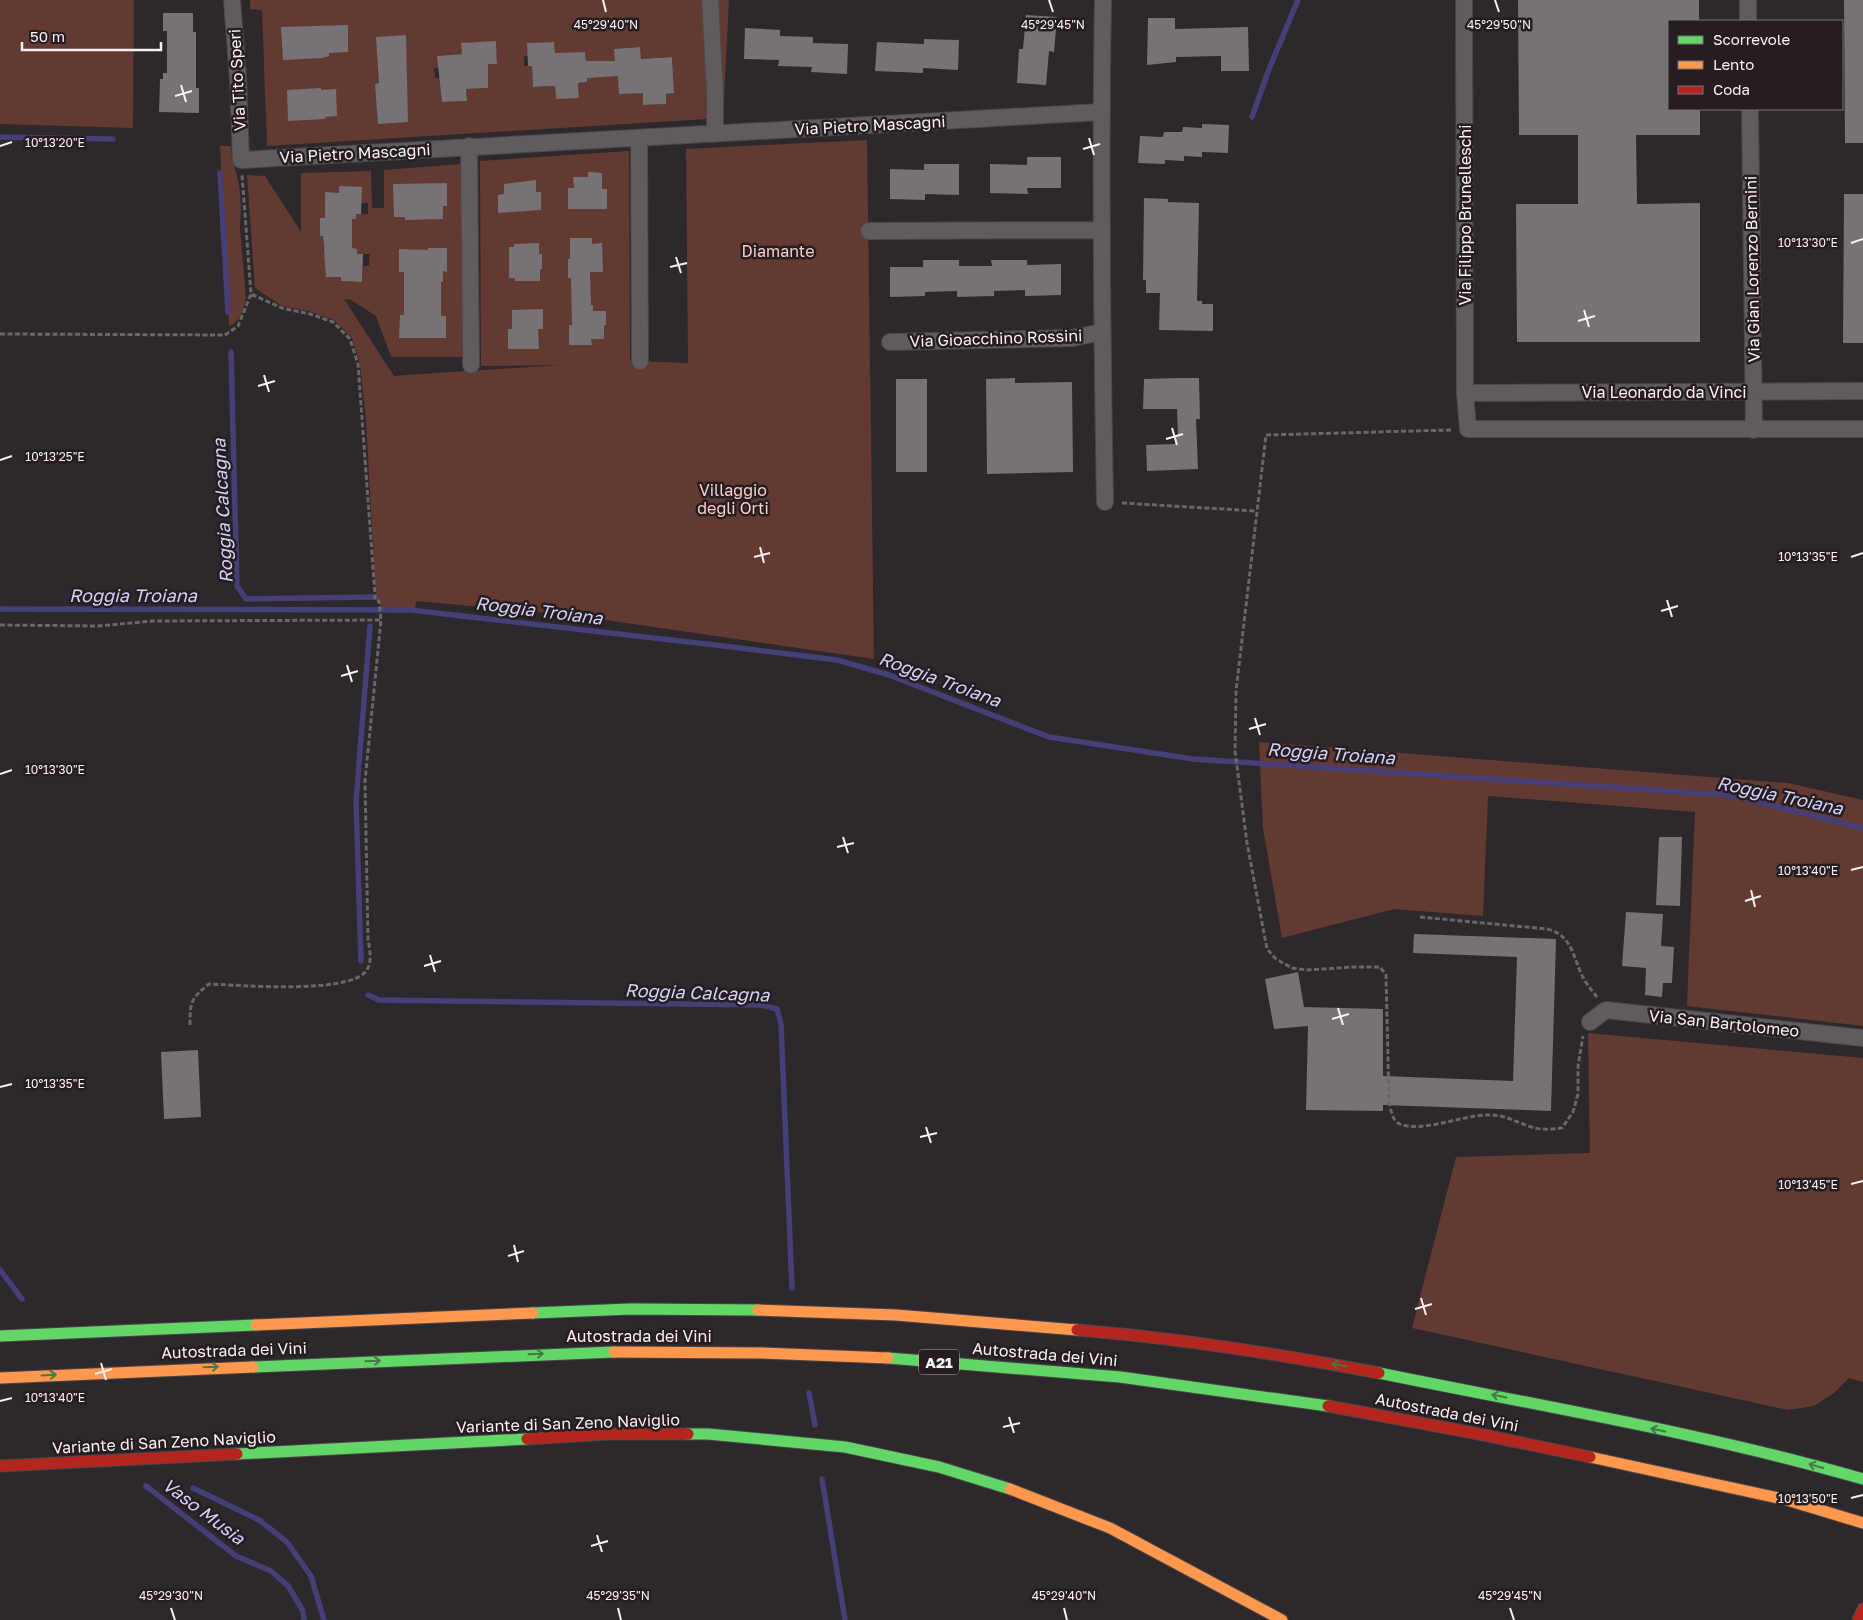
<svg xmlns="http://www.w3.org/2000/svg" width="1863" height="1620" font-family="'Golos Text',sans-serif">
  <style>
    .green { fill: #633a32; fill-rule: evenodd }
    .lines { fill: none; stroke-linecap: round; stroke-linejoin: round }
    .stream { stroke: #463f77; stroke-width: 5.5 }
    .building { fill: #767276 }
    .street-casing { stroke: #4a4749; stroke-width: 18 }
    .fast-casing { stroke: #4a4749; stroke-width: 13 }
    .slow-casing { stroke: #4a4749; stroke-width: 13 }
    .jam-casing { stroke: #4a4749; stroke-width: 13 }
    .path { stroke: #696668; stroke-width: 3; stroke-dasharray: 5 2.5; stroke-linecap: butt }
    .street { stroke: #605b5e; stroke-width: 16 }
    .fast { stroke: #63d668; stroke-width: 11 }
    .slow { stroke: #ff974d; stroke-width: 11 }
    .jam { stroke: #b3261e; stroke-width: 11 }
    .oneway { stroke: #447a45 }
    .ticks { fill: none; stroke: #f7f1f5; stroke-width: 2 }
    .labels { text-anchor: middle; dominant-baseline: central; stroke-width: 5; stroke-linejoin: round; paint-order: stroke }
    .shield { fill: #251d22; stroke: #b8b1b6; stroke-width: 1 }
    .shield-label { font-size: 15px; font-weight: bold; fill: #f7f1f5 }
    .street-label { font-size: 16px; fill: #f7f1f5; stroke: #251d22 }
    .park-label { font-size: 16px; fill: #facec4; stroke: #251d22 }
    .water-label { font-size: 18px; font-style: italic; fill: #d3d1f7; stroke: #251d22 }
    .ticks-label { font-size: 12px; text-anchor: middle; fill: #f7f1f5; stroke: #251d22; stroke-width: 5; stroke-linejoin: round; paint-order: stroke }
  </style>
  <rect width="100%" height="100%" fill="#2d282b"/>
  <!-- green -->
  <path class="green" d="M0,0H134L133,128L0,124Z
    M250,0H729L723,118L267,146L262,10L250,9ZM496,42L497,63L488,64V88L466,89L467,101L442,102L441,78H435L434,68H438V56L462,54L461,43ZM554,42L555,53L585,52L587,82L578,83L579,97L556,98L555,86L533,87L532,66H524V56H528V43ZM640,47L641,59L672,57L674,93L666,94V104L644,105L643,93L618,76H613L611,61H615V49Z
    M867,140L874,659L571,615L416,601L415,609L381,608L380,600L376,599L366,421L360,364L352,338L334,320L308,311L282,306L255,288L247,175L265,176L301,232V173L371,171L372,208H384V170L463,164V357H391L376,316L351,300L344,299L394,376L406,375L560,365L481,366L480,161L629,151L630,361L688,363L686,149ZM325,193H339L361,203H368V214H356V219H352V248L357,249V254H370L369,266H363L362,282L341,281V277H330L326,271L330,250H323V236H320V219H331Z
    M220,146H231L232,158L239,184L241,206L240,228L246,297C244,308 241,322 229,326Z
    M1259,742L1788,783L1863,800V1026L1687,1006L1695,812L1488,796L1483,916L1394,909L1282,938L1263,828Z
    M1588,1033L1863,1058V1382L1849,1378L1834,1393L1814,1406L1788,1410L1412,1328L1456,1157L1590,1153Z"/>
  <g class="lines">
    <!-- stream -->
    <path class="stream" d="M1252,117L1269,69L1298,0
      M0,137L113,139
      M220,173L228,312
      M231,352L237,586L246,599L373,597
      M0,609L410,610L715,645L837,660L889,675L1049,737L1193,759L1729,795L1863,828
      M361,961L356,801L370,626
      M368,995L379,1000L761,1005L777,1009L781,1024L792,1288
      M0,1270L22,1299
      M809,1393L815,1425
      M822,1479L845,1620
      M146,1486L236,1556L271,1571L288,1586L303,1611L304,1620
      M193,1488L259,1520L287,1542L311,1576L324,1620"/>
  </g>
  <!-- building -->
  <path class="building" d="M1518,0H1699V21H1669V109H1700V135H1636L1637,204L1700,203V342H1517L1516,204H1578V135H1519Z
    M1844,0H1863V143H1845Z
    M163,13H193V32H196V88H199V113L159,112L160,79H163V73H167V31H163Z
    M1026,15L1057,17L1054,52L1049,51L1046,85L1017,83L1019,49H1023Z
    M1148,18H1175V29L1248,27L1249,71H1221V56L1176,57V62L1147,65Z
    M348,25V52L329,53V56L322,58L283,60L281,27Z
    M745,28L780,30V36L813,37V43L848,44L847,74L811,72L812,67L778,66L779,60L744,59Z
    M406,35L408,122L378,124L375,84L379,83L376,37Z
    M924,39L959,40L958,70L923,68V73L875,71L877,42L924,44Z
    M496,41L497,64H488V88L466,89L467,101L442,102L437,56L462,54L461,43Z
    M554,42L555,53L585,52L586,61H615L614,49L640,47L641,59L672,57L674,93L666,94V104L643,105V93L619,94L618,76L587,78V82L578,83L579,98L556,99L555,86L533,87L532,66H528L527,43Z
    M321,88V90L336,89L337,116L325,117V119L288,121L287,90Z
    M1202,124L1229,125L1228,153L1202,152V157L1184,156V161L1165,160V164L1138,163L1140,136L1163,137L1164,132H1182L1183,127L1202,128Z
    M1027,157H1061V188H1027L1028,194L990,193V164L1027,165Z
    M924,164H959V195L925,194V200L890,199V169L924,170Z
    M588,172L602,173V189H607V209H568V188H574L573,177H588Z
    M536,180V192H541V210L498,213V195L504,194V184Z
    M447,183V206H443V219L405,220V217H394L393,184Z
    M339,186L362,187L361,214H356V219H352V248L357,249V254H363L362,282L341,281V277H326L323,236H320V218H325V192L339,193Z
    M1844,194H1863V343H1843Z
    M1144,198L1168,199V202L1199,203L1197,301H1202V304H1213V331L1159,330L1160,293H1146V280H1143Z
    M570,238H592V244L602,243L603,272H590L591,305H593V311H606V325H604V339H591L592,345H569V325H572L571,278H568V259H570Z
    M539,243V254H542V269H540V281H515V278H509V247H514V244Z
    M428,248H447V272L443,271V282H441V316H446V338H399L400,315H404V272H399V249L428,250Z
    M923,260H959V266H992L991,260H1027V265L1061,264V295L1025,296V290L994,291V296L957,297V291L925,292V296L890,297V267H923Z
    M543,309V329H538L539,349H508V329H512V310Z
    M1015,378V383L1072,382L1073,472L987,474L986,379Z
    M1177,378H1199L1200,419H1196L1198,469L1147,471L1146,445L1175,444V437H1178L1177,409H1143L1144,379Z
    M896,379H927V472H896Z
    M1659,837H1682L1680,906L1656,905Z
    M1626,912L1663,914L1661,946L1674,947L1672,983H1663L1662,997L1645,995L1646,968L1622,966Z
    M1414,934L1556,939L1551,1111L1383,1105V1111L1306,1110L1308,1026L1274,1029L1265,979L1298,972L1304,1007L1383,1009V1076L1513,1081L1517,957L1413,953Z
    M198,1050L201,1117L164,1119L161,1052Z"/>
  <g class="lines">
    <defs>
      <path id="street" d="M232,0L238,79L241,160L1101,112
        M710,0L715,93V134
        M1103,0C1100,167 1102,335 1105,502
        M1464,0L1465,393L1468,429H1863
        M1748,0V21
        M1750,109L1754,430
        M639,138L640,361
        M469,146L471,365
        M869,231L1101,230
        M890,342L1072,338L1102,332
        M1465,393L1863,391
        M1590,1022L1606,1010L1863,1038"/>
      <path id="fast" d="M533,1313L630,1309L758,1310
        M0,1336L256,1325
        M888,1358L1120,1377L1328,1406
        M253,1367L614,1352
        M1379,1373C1540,1406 1704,1433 1863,1479
        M688,1434H708L845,1447L939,1467L1010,1489
        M237,1454L527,1439"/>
      <path id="slow" d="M758,1310L896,1315L1077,1330
        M256,1325L533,1313
        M614,1352L761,1353L888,1358
        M0,1378L253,1367
        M1590,1457L1787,1500L1863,1523
        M1010,1489L1110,1528L1282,1620"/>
      <path id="jam" d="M1077,1330C1178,1338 1279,1354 1379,1373
        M1328,1406L1474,1433L1590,1457
        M527,1439L607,1434H688
        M0,1466L237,1454
        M1858,1620L1863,1609"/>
    </defs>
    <!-- street casing -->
    <use href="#street" class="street-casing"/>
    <!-- fast casing -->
    <use href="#fast" class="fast-casing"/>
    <!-- slow casing -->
    <use href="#slow" class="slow-casing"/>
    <!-- jam casing -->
    <use href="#jam" class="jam-casing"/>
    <!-- path -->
    <path class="path" d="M0,334L225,335L238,326L251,294
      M1451,430L1266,435L1236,691L1235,751L1247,843L1267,949L1276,959L1292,968L1307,970L1353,967H1380L1386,975L1389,1101C1391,1109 1391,1120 1400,1124C1421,1133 1464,1115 1487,1115C1505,1114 1519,1124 1535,1128C1544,1130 1553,1129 1562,1128L1573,1112L1578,1094V1066L1583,1036
      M1122,503L1256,511
      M0,625L98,626L153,621L381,620
      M1420,917L1547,929C1574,935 1573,961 1585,981C1589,987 1593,992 1597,997
      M190,1025C190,1002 191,998 209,984C238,985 351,995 367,970C372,961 370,950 368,940L365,781L381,620L379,601L375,600V595L358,364L350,339L333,322L310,314L282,308L251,294L242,175"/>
    <!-- street -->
    <use href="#street" class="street"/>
    <!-- fast -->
    <use href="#fast" class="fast"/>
    <!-- slow -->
    <use href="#slow" class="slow"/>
    <!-- jam -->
    <use href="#jam" class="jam"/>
  </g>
  <!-- one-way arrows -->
  <defs><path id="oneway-shaft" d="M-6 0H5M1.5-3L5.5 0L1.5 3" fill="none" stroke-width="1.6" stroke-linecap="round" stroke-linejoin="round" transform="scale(1.25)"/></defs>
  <g class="oneway">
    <use href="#oneway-shaft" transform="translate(536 1354) rotate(-2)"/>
    <use href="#oneway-shaft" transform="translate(373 1361) rotate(-2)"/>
    <use href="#oneway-shaft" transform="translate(1339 1365) rotate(-169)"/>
    <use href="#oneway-shaft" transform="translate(211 1367) rotate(-2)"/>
    <use href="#oneway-shaft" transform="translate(49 1375) rotate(-3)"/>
    <use href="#oneway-shaft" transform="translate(1499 1396) rotate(-168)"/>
    <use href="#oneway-shaft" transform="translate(1658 1430) rotate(-168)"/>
    <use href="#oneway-shaft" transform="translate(1816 1466) rotate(-164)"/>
  </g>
  <!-- ticks -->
  <path class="ticks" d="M603,0L606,12M1049,0L1053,12M1495,0L1499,12M181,85L186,102M175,96L192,91M1089,138L1094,155M0,146L12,142M1083,149L1100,144M1851,243L1863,239M676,257L681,273M670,267L687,263M1584,310L1589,327M1578,321L1595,316M264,375L269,392M258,386L275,381M1172,428L1177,445M1166,439L1183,434M0,460L12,456M760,547L764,563M754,557L770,553M1851,557L1863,553M1667,600L1672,617M1661,611L1678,606M347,665L352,682M341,676L358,671M1255,718L1260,735M1249,729L1266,724M0,774L12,770M843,837L848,853M837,847L854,843M1851,870L1863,867M1751,890L1755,907M1745,901L1761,896M430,955L435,972M424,966L441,961M1338,1008L1343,1025M1332,1019L1349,1014M0,1087L12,1084M926,1127L931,1143M920,1137L937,1133M1851,1184L1863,1181M514,1245L518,1262M508,1256L524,1251M1421,1298L1426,1315M1415,1309L1432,1304M101,1363L106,1380M95,1374L112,1369M0,1401L12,1398M1009,1417L1014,1433M1003,1427L1020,1423M1851,1498L1863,1495M597,1535L602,1552M591,1546L608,1541M171,1608L175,1620M618,1608L621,1620M1064,1608L1067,1620M1510,1608L1514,1620"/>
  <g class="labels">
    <!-- shield labels -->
    <rect class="shield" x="919" y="1349.5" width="40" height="25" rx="4"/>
    <g class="shield-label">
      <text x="939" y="1362">A21</text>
    </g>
    <!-- street labels -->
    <g class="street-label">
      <text transform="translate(237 80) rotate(-93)">Via Tito Speri</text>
      <text transform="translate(870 125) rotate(-3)">Via Pietro Mascagni</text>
      <text transform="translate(355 153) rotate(-3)">Via Pietro Mascagni</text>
      <text transform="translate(1465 215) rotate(-90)">Via Filippo Brunelleschi</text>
      <text transform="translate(1752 269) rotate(-91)">Via Gian Lorenzo Bernini</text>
      <text transform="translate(996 338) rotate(-2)">Via Gioacchino Rossini</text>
      <text x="1664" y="392">Via Leonardo da Vinci</text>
      <text transform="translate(1724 1023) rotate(6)">Via San Bartolomeo</text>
      <text x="639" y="1336">Autostrada dei Vini</text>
      <text transform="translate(234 1350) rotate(-2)">Autostrada dei Vini</text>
      <text transform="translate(1045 1354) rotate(5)">Autostrada dei Vini</text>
      <text transform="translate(1447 1412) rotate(11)">Autostrada dei Vini</text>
      <text transform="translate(568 1423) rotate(-2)">Variante di San Zeno Naviglio</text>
      <text transform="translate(164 1442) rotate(-3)">Variante di San Zeno Naviglio</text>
    </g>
    <!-- park labels -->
    <g class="park-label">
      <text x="778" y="251">Diamante</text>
      <text x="733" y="490">Villaggio<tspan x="733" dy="18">degli Orti</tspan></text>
    </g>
    <!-- water labels -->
    <g class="water-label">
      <text transform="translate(222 511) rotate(-93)">Roggia Calcagna</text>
      <text x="133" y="595">Roggia Troiana</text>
      <text transform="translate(539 610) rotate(7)">Roggia Troiana</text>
      <text transform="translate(940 679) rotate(20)">Roggia Troiana</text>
      <text transform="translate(1331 753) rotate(4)">Roggia Troiana</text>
      <text transform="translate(1780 795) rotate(12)">Roggia Troiana</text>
      <text transform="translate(697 992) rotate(2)">Roggia Calcagna</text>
      <text transform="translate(204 1511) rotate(37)">Vaso Musia</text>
    </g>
  </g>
  <g class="ticks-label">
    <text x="606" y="29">45°29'40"N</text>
    <text x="1053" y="29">45°29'45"N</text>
    <text x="1499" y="29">45°29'50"N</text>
    <text x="55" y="147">10°13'20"E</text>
    <text x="1808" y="247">10°13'30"E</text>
    <text x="55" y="461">10°13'25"E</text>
    <text x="1808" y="561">10°13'35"E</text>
    <text x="55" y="774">10°13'30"E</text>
    <text x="1808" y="875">10°13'40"E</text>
    <text x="55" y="1088">10°13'35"E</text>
    <text x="1808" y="1189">10°13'45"E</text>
    <text x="55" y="1402">10°13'40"E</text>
    <text x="1808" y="1503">10°13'50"E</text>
    <text x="171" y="1600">45°29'30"N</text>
    <text x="618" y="1600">45°29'35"N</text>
    <text x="1064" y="1600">45°29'40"N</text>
    <text x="1510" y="1600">45°29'45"N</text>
  </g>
  <!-- legend -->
  <rect x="1668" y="20" width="175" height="90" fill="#251d22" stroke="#797276"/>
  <rect x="1678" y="36" width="25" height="8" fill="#63d668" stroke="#797276"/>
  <text x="1713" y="45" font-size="15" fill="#f7f1f5">Scorrevole</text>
  <rect x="1678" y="61" width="25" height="8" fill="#ff974d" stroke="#797276"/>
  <text x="1713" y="70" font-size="15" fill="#f7f1f5">Lento</text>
  <rect x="1678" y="86" width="25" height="8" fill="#b3261e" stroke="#797276"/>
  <text x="1713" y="95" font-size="15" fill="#f7f1f5">Coda</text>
  <!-- scale -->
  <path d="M22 42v8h139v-8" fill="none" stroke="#f7f1f5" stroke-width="2.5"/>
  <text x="30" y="42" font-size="15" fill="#f7f1f5" stroke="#251d22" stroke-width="4" paint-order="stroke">50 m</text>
</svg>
